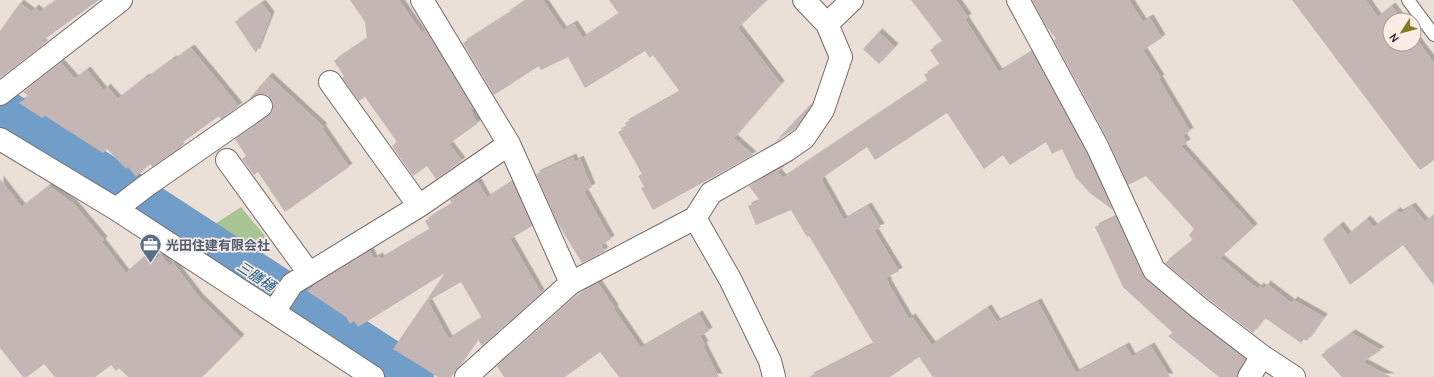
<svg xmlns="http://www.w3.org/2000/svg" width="1434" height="377" font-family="Cabin,'Noto Sans JP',sans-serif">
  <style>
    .green { fill: #a9c495 }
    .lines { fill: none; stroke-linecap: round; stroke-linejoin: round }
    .river { stroke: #709ec8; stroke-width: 46 }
    .building { fill: #c4b6b4; fill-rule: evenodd; filter: url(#shadow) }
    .lane-casing { stroke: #766c65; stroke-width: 14 }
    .street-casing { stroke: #766c65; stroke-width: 24 }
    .lane { stroke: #fff; stroke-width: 12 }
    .street { stroke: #fff; stroke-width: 22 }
    .labels { text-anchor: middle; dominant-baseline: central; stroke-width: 3.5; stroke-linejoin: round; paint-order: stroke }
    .service-label { font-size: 13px; font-weight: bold; fill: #4e5e75; stroke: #f9ede5; text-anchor: start }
    .water-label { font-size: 14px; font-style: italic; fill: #09558a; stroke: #f9ede5 }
  </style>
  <defs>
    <filter id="shadow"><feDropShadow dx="3.5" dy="-3.5" stdDeviation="0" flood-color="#0004"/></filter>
  </defs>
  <rect width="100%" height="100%" fill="#ebe0d8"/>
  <!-- green -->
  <path class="green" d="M241,207L265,236L254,255L210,227Z"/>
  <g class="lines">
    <!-- river -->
    <path class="river" d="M0,110L411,377"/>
  </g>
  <!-- building -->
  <path class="building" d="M57,0H99L42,41L44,44L1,77L0,76V31L20,3L32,12L35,8L40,12Z
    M350,0H399L422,33L426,30L473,109L470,110L473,114L472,115L478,123L449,144L462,161L436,179L427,166L413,176L392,146L397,142L365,97L359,101L342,78L344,76L334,61L367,39L365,22Z
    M527,0H543L563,30L574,24L583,38L619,14L609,0H767L738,28L781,84L734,138L753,155L653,210L641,188L644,187L638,176L642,174L618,132L627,127L625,123L680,92L653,55L650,58L645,51L585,88L568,57L541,70L539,66L494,95L463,43L507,15L506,14Z
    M911,0H956L968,17L965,19L999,72L1032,52L1086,152L1113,210L1091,194L1076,178L1062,149L1052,154L1046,142L1010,165L1003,155L984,169L947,113L875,160L867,147L821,179L844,220L868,206L881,227L874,230L899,271L886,278L889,283H888L909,319L912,317L932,345L988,308L997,322L1038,302L1076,373L1126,346L1132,357L1151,346L1170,377H933L919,357L890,377H809L874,344L809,236L807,237L791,210L756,225L748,206L760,201L749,186L783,167L778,172L783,178L928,81L924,75L940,65L930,50L943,42Z
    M1032,0H1129L1143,22L1150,18L1162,38L1143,50L1161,78L1159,79L1190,131L1183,136L1187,143L1181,146L1254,227L1220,258L1258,289L1260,286L1264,289L1267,284L1292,303L1294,300L1324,317L1307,341L1304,339L1301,343L1265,318L1253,333L1206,297L1165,263L1193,240L1189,235L1194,229L1146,176L1128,185L1108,140L1054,40L1056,39L1046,26Z
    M1292,0H1366L1378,17L1392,6L1402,20H1390V44H1414V36L1434,63V160L1420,170Z
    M262,3L271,15L256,53L235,22Z
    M879,32L895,47L879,64L863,49Z
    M191,48L239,106L221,119L219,116L179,145L181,147L152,167L150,164L136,177L128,167L126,169L107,149L103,153L45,116L42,118L19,103L29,96L23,92L61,63L75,79L87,70L104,91L107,87L118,99L146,77L147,78L173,59L174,60Z
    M269,76L324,127L322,128L349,167L285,212L258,172L254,175L242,159L246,156L235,139L268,116L272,112L273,105L271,99L267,95L260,94L249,99Z
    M812,103L795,129L775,142Z
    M573,157L575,162L580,159L592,187L584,191L611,239L601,245L605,251L582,263L557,222L536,174Z
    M0,179L22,207L49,186L74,204L104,240L102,242L126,273L146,255H154L157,258L161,255L170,266L173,263L200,298L241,338L202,377H128L119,368L116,371L111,365L95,377H55L44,364L27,377H23L0,348Z
    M476,182H478L487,198L512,182L532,226L510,239L541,293L482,346L478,339L451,377H438L393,349L445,273L358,327L354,321L350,324L346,317L307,291L310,288L370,251L374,259L379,256L381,259L430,230L425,221L452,204L450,200ZM461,282L482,318L449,339L428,301Z
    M1412,206L1425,222L1434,215V286L1403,245L1350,285L1323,239L1340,225L1348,235L1367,219L1374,227L1397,211L1400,213Z
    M1116,217L1143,275L1146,279L1190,317L1245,359L1238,370L1237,377H1219L1168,336L1173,333L1123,287L1095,227Z
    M598,283L615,308L614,309L641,348L699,314L709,331L700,336L705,345L703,346L719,377H619L600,352L565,377H504L497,366L568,303L587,289Z
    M1352,333L1381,350L1363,362L1391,377H1342L1321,355Z"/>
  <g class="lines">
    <defs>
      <path id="lane" d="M1408,0L1434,35"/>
      <path id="street" d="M422,0L509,144L571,283
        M804,0L827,24
        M1018,0L1097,146L1154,270L1198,307L1262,356L1294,377
        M330,82L419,206
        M0,94L121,0
        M0,139L116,209L373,377
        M227,160L309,273
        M116,209L146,186L261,106
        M274,312L292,284L419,206L509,144
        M466,377L571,283L695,218
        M774,377L770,361L730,279L695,218L711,193L787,150L804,138L823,110L841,57L827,24L852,0
        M1249,377L1262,356"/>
    </defs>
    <!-- lane casing -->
    <use href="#lane" class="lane-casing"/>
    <!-- street casing -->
    <use href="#street" class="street-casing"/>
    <!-- lane -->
    <use href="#lane" class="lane"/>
    <!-- street -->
    <use href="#street" class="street"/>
  </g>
  <!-- icons -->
  <defs>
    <symbol id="office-pin" viewBox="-11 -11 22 30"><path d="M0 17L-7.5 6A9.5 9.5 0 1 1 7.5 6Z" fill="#5c6f8a" stroke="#f9ede5"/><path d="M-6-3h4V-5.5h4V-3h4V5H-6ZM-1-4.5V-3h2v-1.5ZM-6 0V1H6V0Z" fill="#fff"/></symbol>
  </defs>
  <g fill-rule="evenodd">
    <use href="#office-pin" x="138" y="232" width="25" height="34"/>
  </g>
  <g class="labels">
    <!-- service labels -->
    <g class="service-label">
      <text x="166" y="245">光田住建有限会社</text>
    </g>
    <!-- water labels -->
    <g class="water-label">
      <text transform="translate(256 276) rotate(33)">三膳樋</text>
    </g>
  </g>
  <!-- north arrow -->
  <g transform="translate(1402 32) rotate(234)"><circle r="19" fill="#f9ede5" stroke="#a99f99"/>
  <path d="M0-3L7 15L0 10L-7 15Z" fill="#807a20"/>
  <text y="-6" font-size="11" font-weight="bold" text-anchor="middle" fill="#302b28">N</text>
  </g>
</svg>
